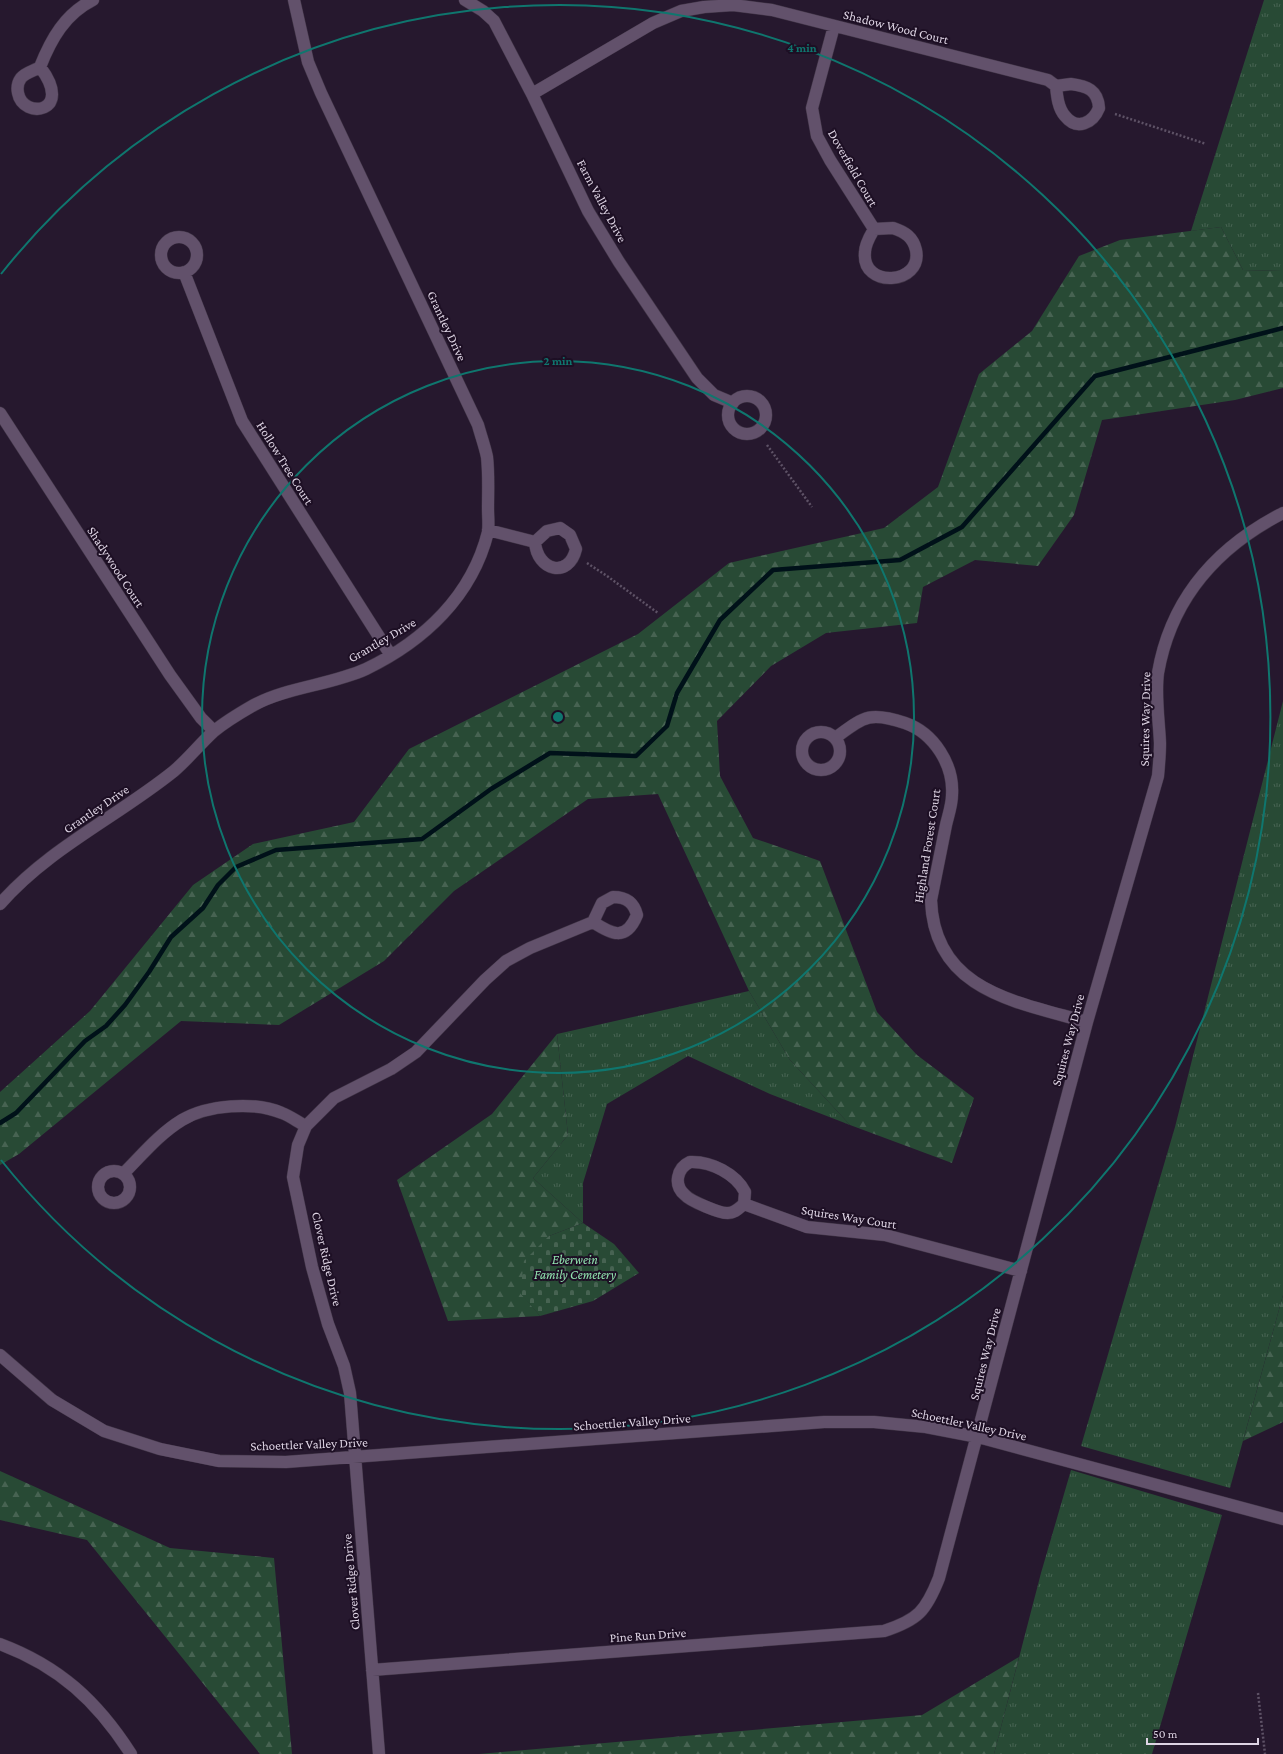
<svg xmlns="http://www.w3.org/2000/svg" width="1283" height="1754" font-family="'Crimson Pro',serif">
  <style>
    .grass { fill: url(#grass-tufts) }
    .forest { fill: url(#forest-firs) }
    .cemetery { fill: url(#cemetery-stones) }
    .lines { fill: none; stroke-linecap: round; stroke-linejoin: round }
    .stream { stroke: #001119; stroke-width: 4.5 }
    .minor-casing { stroke: #413547; stroke-width: 13 }
    .path { stroke: #5e5266; stroke-width: 2.5; stroke-dasharray: 2 2; stroke-linecap: butt }
    .minor { stroke: #62516b; stroke-width: 12 }
    .ring { fill: none; stroke: #0f766e; stroke-width: 2 }
    .labels { text-anchor: middle; dominant-baseline: central; stroke-width: 4; stroke-linejoin: round; paint-order: stroke }
    .street-label { font-size: 13px; fill: #ded4e4; stroke: #1d0f24 }
    .park-label { font-size: 13px; font-style: italic; fill: #92e5b0; stroke: #1d0f24 }
    .centre { fill: #0f766e; stroke: #1d0f24; stroke-width: 2 }
    .ring-label { font-size: 12px; text-anchor: middle; font-weight: bold; fill: #0f766e; stroke: #1d0f24; stroke-width: 4; stroke-linejoin: round; paint-order: stroke }
  </style>
  <defs>
    <pattern id="grass-tufts" width="24" height="20" patternUnits="userSpaceOnUse"><rect width="24" height="20" fill="#284a35"/><path d="M3 7l-1-3M5 7V3M7 7l1-3M15 17l-1-3M17 17v-4M19 17l1-3" fill="none" stroke="#476352"/></pattern>
    <pattern id="forest-firs" width="22" height="20" patternUnits="userSpaceOnUse"><rect width="22" height="20" fill="#284a35"/><path d="M5 1l3.5 6h-7zM16 11l3.5 6h-7z" fill="#476352"/></pattern>
    <pattern id="cemetery-stones" width="16" height="16" patternUnits="userSpaceOnUse"><rect width="16" height="16" fill="#284a35"/><path d="M2 7V4a2 2 0 0 1 4 0v3zM10 15v-3a2 2 0 0 1 4 0v3z" fill="#476352"/></pattern>
  </defs>
  <rect width="100%" height="100%" fill="#26182e"/>
  <!-- grass -->
  <path class="grass" d="M1264,0H1283V271L1243,270L1221,227L1191,231Z
    M1283,701V1295L1230,1488L1081,1446L1175,1127Z
    M749,991L790,1060L850,1125L770,1094L688,1056L607,1104L583,1183V1223L533,1178L568,1135L557,1034Z
    M1071,1470L1222,1515L1152,1754H994L1041,1573Z"/>
  <!-- forest -->
  <path class="forest" d="M1221,227L1243,270L1283,271V388L1235,400L1102,420L1074,515L1038,566L975,560L923,587L917,623L826,633L771,666L717,721L720,776L753,838L820,861L877,1012L917,1055L974,1098L952,1163L850,1125L790,1060L749,991L658,794L588,799L454,891L384,961L279,1025L181,1021L19,1154L0,1165V1092L90,1011L193,885L253,844L354,822L409,749L638,634L729,563L884,528L938,487L979,374L1032,331L1079,256L1120,240Z
    M557,1034L568,1135L533,1178L583,1223L549,1236L520,1292L540,1316L448,1321L397,1180L492,1114Z
    M1283,1295V1422L1243,1441Z
    M0,1471L170,1548L274,1558L292,1754H260L87,1540L0,1520Z
    M1019,1657L994,1754H479L922,1715Z"/>
  <!-- cemetery -->
  <path class="cemetery" d="M583,1223L614,1244L639,1273L593,1301L540,1316L520,1293L524,1261L549,1236Z"/>
  <g class="lines">
    <!-- stream -->
    <path class="stream" d="M0,1123L16,1113L85,1041L106,1026L125,1005L149,972L171,937L203,908L218,885L236,867L276,850L422,839L491,789L550,753L636,756L667,726L677,693L720,620L773,570L900,560L962,527L1095,376L1283,328"/>
    <defs>
      <path id="minor" d="M465,0L483,11L494,21L532,94L588,211L619,262L697,378L714,395L733,403
        M834,26L812,108L817,136L830,160L874,229
        M40,67C75,113 23,120 18,93C17,88 18,82 21,78C26,72 34,71 40,67Z
        M40,67C51,39 65,14 93,0
        M1071,84C1087,86 1098,90 1099,108C1093,123 1077,131 1065,116C1058,108 1057,96 1056,86Z
        M532,94L653,23L681,11L704,7L733,5L772,10L1048,80L1056,86
        M893,228C905,232 913,237 916,250C923,285 861,289 865,252C865,244 870,236 874,229Z
        M161 255a18 18 0 1 1 36 0a18 18 0 1 1-36 0Z
        M184,272L242,421L390,654
        M728 415a19 19 0 1 1 38 0a19 19 0 1 1-38 0Z
        M0,413L170,675L201,718L214,731
        M560,528L570,535L576,549C569,579 537,571 535,542L547,531Z
        M488,530L535,542
        M802 751a19 19 0 1 1 38 0a19 19 0 1 1-38 0Z
        M835,738C864,717 869,711 905,723C934,733 954,765 952,795C952,805 948,816 946,825C941,850 936,875 931,900C934,991 1017,1002 1087,1022
        M613,897C627,897 634,903 637,915C626,942 611,934 593,922L602,903Z
        M0,904C49,848 117,817 174,771C188,759 200,744 213,732C225,722 240,713 254,705C287,687 331,685 366,669C424,641 472,596 488,532C489,525 488,516 488,509C488,492 489,475 487,457C485,447 481,436 478,425L321,93L308,62L294,0
        M690,1162C711,1161 736,1174 745,1192L744,1204C739,1208 735,1213 728,1213C721,1214 690,1201 685,1195C673,1185 677,1168 690,1162Z
        M98 1187a16 16 0 1 1 32 0a16 16 0 1 1-32 0Z
        M123,1174C142,1155 159,1134 182,1120C207,1105 254,1101 282,1113C290,1116 298,1122 306,1126
        M744,1204L807,1227L885,1235L1021,1271
        M0,1355L52,1400L104,1431L160,1449L219,1461L286,1462L824,1422H874L926,1427L978,1437L1283,1519
        M0,1644C59,1666 97,1701 131,1754
        M372,1670L884,1631C918,1620 926,1611 939,1578L1087,1022L1158,776C1159,765 1160,754 1160,743C1159,720 1155,695 1158,673C1171,598 1217,547 1283,513
        M379,1754L350,1393L344,1366L328,1324L312,1267L293,1177L298,1145L306,1126L334,1098L391,1069L416,1052L485,980L506,961L530,948L593,922"/>
    </defs>
    <!-- minor casing -->
    <use href="#minor" class="minor-casing"/>
    <!-- path -->
    <path class="path" d="M1115,114L1206,144
      M767,445L812,507
      M587,563L607,576L658,613
      M1258,1693L1265,1754"/>
    <!-- minor -->
    <use href="#minor" class="minor"/>
  </g>
  <!-- distance rings -->
  <g class="ring">
    <circle cx="558" cy="717" r="356"/>
    <path d="M1 274A712 712 0 1 1 1 1160"/>
  </g>
  <g class="labels">
    <!-- street labels -->
    <g class="street-label">
      <text transform="translate(896 27) rotate(14)">Shadow Wood Court</text>
      <text transform="translate(853 168) rotate(60)">Doverfield Court</text>
      <text transform="translate(602 201) rotate(62)">Farm Valley Drive</text>
      <text transform="translate(447 326) rotate(65)">Grantley Drive</text>
      <text transform="translate(285 463) rotate(58)">Hollow Tree Court</text>
      <text transform="translate(116 567) rotate(57)">Shadywood Court</text>
      <text transform="translate(382 640) rotate(-30)">Grantley Drive</text>
      <text transform="translate(1145 719) rotate(-89)">Squires Way Drive</text>
      <text transform="translate(96 809) rotate(-34)">Grantley Drive</text>
      <text transform="translate(927 846) rotate(-81)">Highland Forest Court</text>
      <text transform="translate(1068 1040) rotate(-75)">Squires Way Drive</text>
      <text transform="translate(849 1217) rotate(9)">Squires Way Court</text>
      <text transform="translate(327 1259) rotate(77)">Clover Ridge Drive</text>
      <text transform="translate(985 1354) rotate(-76)">Squires Way Drive</text>
      <text transform="translate(632 1422) rotate(-4)">Schoettler Valley Drive</text>
      <text transform="translate(969 1424) rotate(12)">Schoettler Valley Drive</text>
      <text transform="translate(309 1444) rotate(-2)">Schoettler Valley Drive</text>
      <text transform="translate(351 1582) rotate(-95)">Clover Ridge Drive</text>
      <text transform="translate(648 1635) rotate(-4)">Pine Run Drive</text>
    </g>
    <!-- park labels -->
    <g class="park-label">
      <text x="575" y="1259">Eberwein<tspan x="575" dy="15">Family Cemetery</tspan></text>
    </g>
  </g>
  <circle cx="558" cy="717" r="6" class="centre"/>
  <g class="ring-label">
    <text x="802" y="52">4 min</text>
    <text x="558" y="365">2 min</text>
  </g>
  <!-- scale -->
  <path d="M1147 1738v6h111v-6" fill="none" stroke="#ded4e4" stroke-width="2"/>
  <text x="1153" y="1738" font-size="12" fill="#ded4e4" stroke="#1d0f24" stroke-width="3" paint-order="stroke">50 m</text>
</svg>
